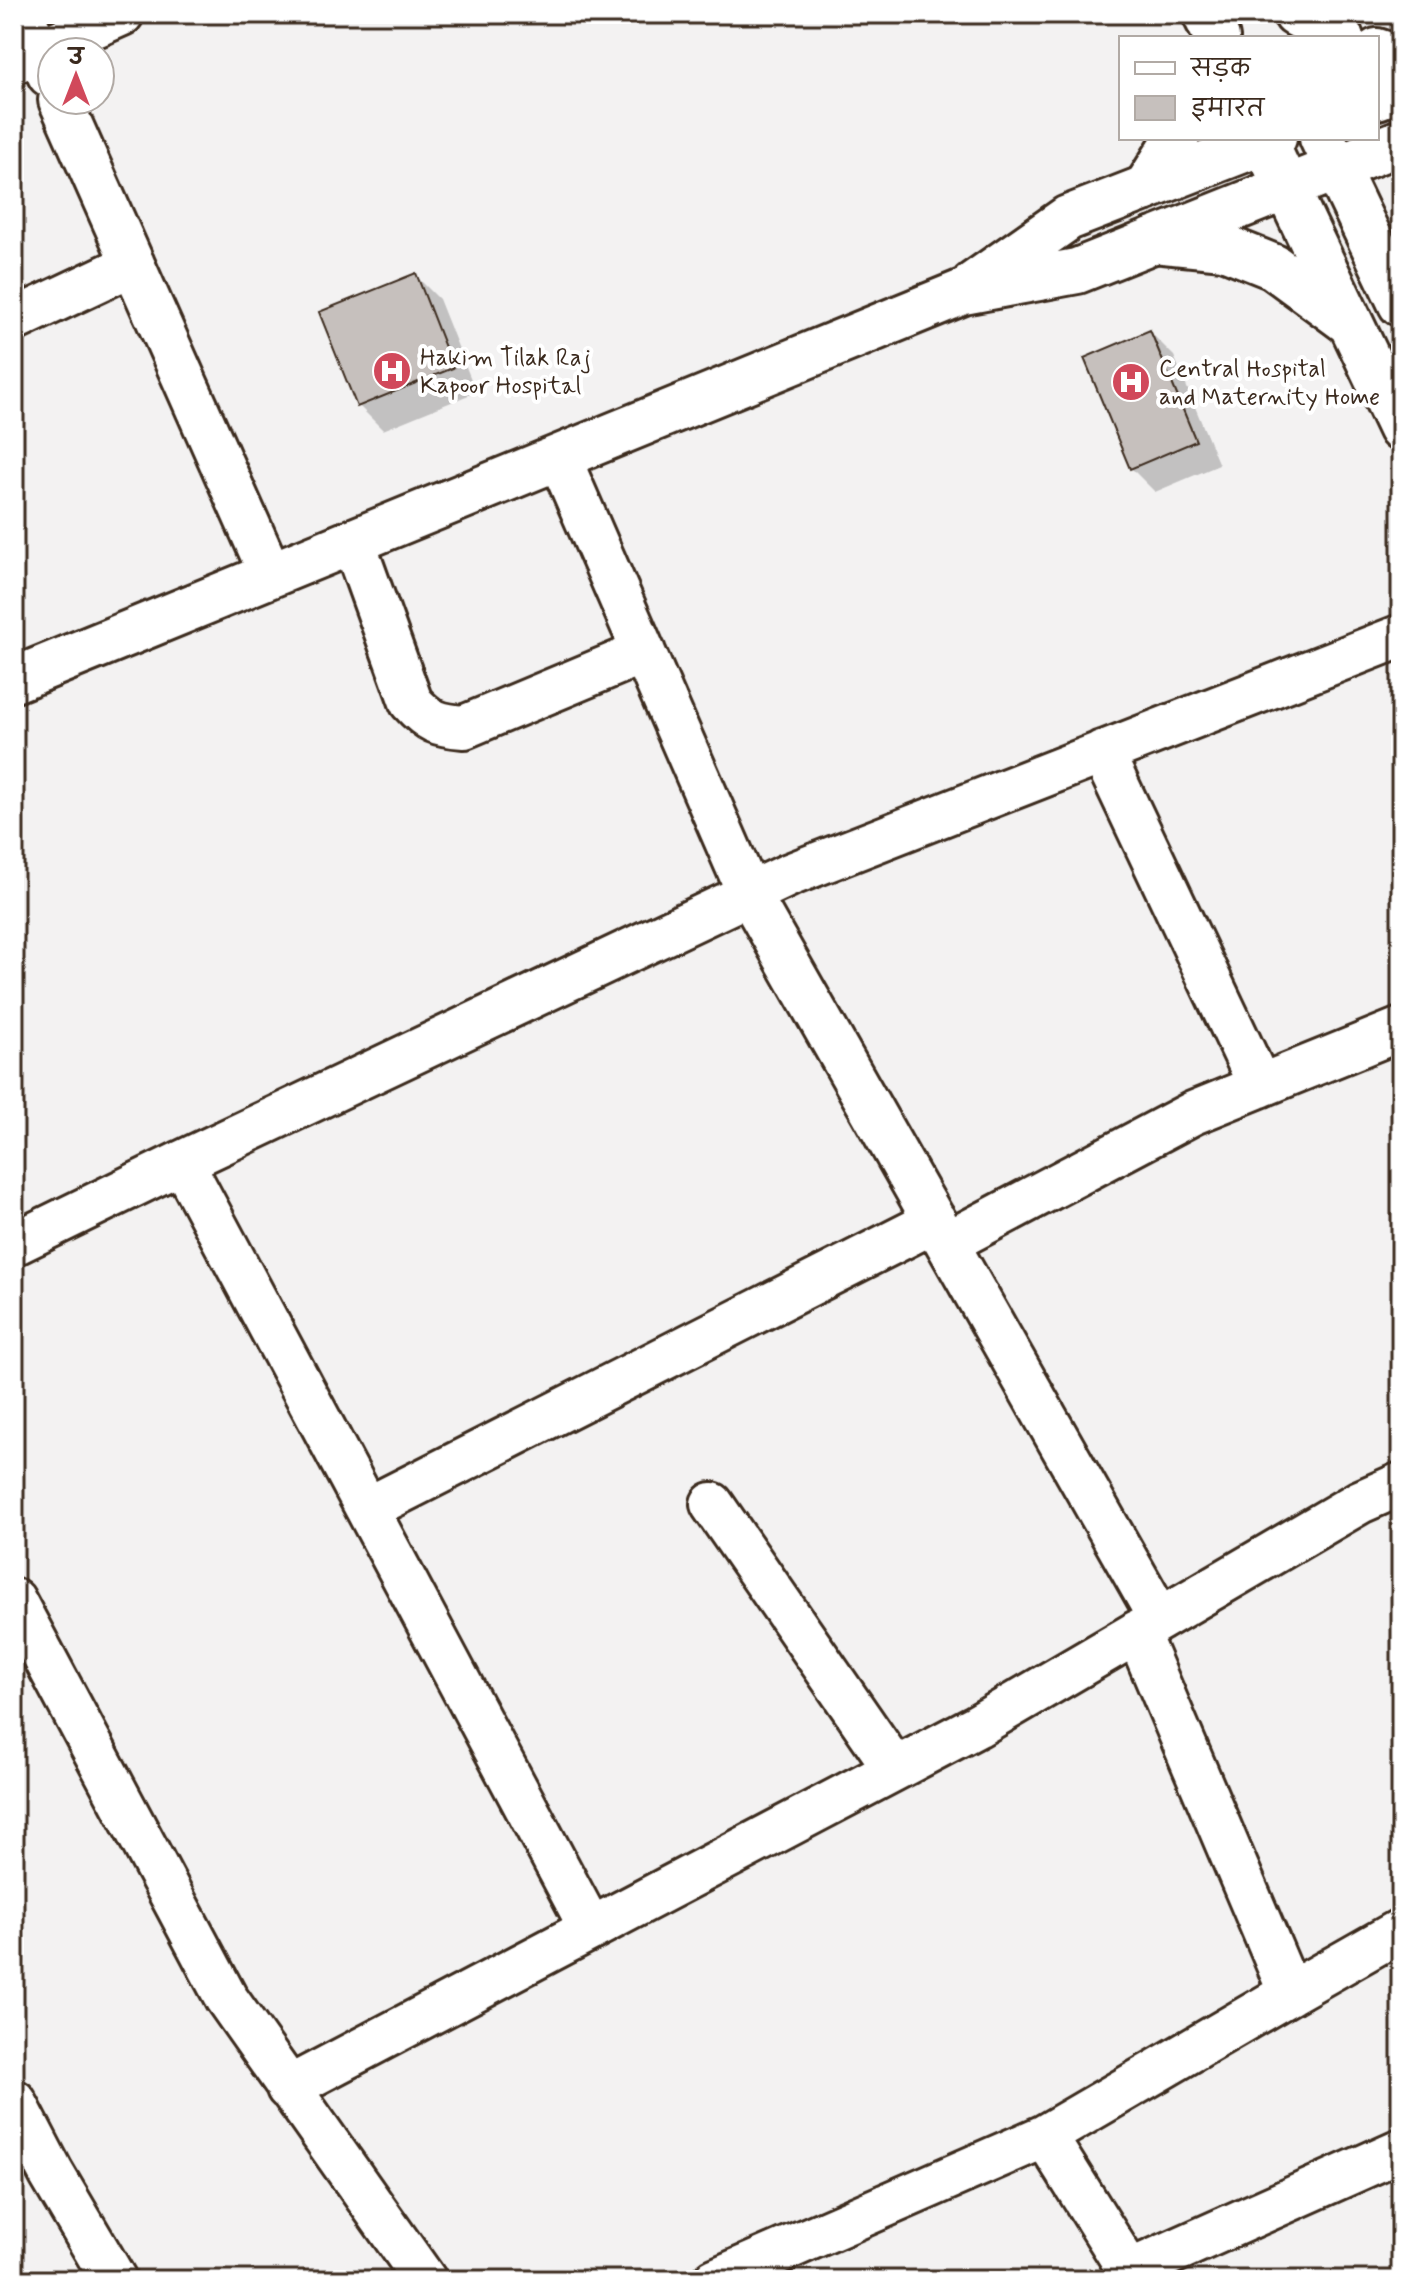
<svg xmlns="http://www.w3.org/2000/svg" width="1415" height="2294" viewBox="0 0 1415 2294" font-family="Mynerve,'Playpen Sans Deva',sans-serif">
<rect width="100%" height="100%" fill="#f3f2f2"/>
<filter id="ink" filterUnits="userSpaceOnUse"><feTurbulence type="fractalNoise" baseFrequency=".0125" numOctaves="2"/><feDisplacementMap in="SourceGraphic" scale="16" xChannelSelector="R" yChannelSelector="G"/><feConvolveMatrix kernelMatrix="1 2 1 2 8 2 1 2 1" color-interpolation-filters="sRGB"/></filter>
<g filter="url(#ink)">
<!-- shadow -->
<path fill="#0003" d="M415 275 439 299 476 392 383 430 359 406Z
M1150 332 1174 356 1219 465 1155 492 1131 468Z"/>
<!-- building -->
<path fill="#c6c0bd" stroke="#3b2a1e" stroke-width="2" d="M416 273 453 368 357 407 319 312Z
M1150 330 1196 441 1130 469 1084 358Z"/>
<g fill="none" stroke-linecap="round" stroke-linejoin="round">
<defs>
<path id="minor" d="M22 14 49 75
M14 62 122 14
M60 100 271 575
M14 320 133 264
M559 457 749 894 1160 1619
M353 541 411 702C429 722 438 725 464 727L644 652
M1102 752 1260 1086
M182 1162 591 1929
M947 1243 1193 1113 1401 1029
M14 1244 182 1162 789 875 1401 636
M712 1504 895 1769
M367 1509 935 1221
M14 1600 226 1998 425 2280
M1290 1993 1401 1930
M288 2088 977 1726 1360 1502 1401 1484
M1045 2136 1135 2280
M1130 2271 1401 2150
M715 2280 1045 2136 1290 1993 1137 1632"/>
<path id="tertiary" d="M1377 97 1401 88
M974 284 1068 218 1274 138
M14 680 963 292 1077 271 1401 142
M14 2102 51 2173 114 2280"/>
<path id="trunk" d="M1205 14 1217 38
M1296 14 1341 38
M1377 51 1401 59
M1263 138 1401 429
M1322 138 1401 304
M1146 188 1177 138
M1154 240 1224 247 1274 267 1346 320"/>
</defs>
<!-- minor casing -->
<use href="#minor" stroke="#3b2a1e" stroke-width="48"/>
<!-- tertiary casing -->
<use href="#tertiary" stroke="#3b2a1e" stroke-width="50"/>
<!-- trunk casing -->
<use href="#trunk" stroke="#3b2a1e" stroke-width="50"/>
<!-- minor -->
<use href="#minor" stroke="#fff" stroke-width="42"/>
<!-- tertiary -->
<use href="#tertiary" stroke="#fff" stroke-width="44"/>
<!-- trunk -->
<use href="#trunk" stroke="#fff" stroke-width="44"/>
</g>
</g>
<!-- icons -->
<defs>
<symbol id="hospital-disc" viewBox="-11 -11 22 22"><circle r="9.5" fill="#d1495b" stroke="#fff"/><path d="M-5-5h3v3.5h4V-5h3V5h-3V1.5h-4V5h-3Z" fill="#fff"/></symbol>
</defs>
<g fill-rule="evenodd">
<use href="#hospital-disc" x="370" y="349" width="44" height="44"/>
<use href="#hospital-disc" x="1109" y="360" width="44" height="44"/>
</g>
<g text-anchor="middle" stroke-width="8" stroke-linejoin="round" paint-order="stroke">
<!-- poi labels -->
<g font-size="24" fill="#3b2a1e" stroke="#fff" text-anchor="start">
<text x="420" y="365">Hakim Tilak Raj<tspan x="420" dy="28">Kapoor Hospital</tspan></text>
<text x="1159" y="376">Central Hospital<tspan x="1159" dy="28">and Maternity Home</tspan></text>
</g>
</g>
<!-- margin -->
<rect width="1415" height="2294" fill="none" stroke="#fff" stroke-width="48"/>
<rect x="24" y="24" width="1367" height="2246" fill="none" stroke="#3b2a1e" stroke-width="3" filter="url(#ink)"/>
<!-- legend -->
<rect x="1119" y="36" width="260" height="104" fill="#ffffff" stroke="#b1aaa5" stroke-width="2"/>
<rect x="1135" y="62" width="40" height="12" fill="#ffffff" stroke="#b1aaa5" stroke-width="2"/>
<text x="1191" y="76" font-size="24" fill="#3b2a1e">सड़क</text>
<rect x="1135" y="96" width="40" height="24" fill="#c6c0bd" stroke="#b1aaa5" stroke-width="2"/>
<text x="1191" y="116" font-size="24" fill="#3b2a1e">इमारत</text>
<!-- north arrow -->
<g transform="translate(76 76)"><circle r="38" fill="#ffffff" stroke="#b1aaa5" stroke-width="2"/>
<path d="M0-6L14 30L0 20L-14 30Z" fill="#d1495b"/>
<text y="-12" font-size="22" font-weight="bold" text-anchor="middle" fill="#3b2a1e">उ</text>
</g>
</svg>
